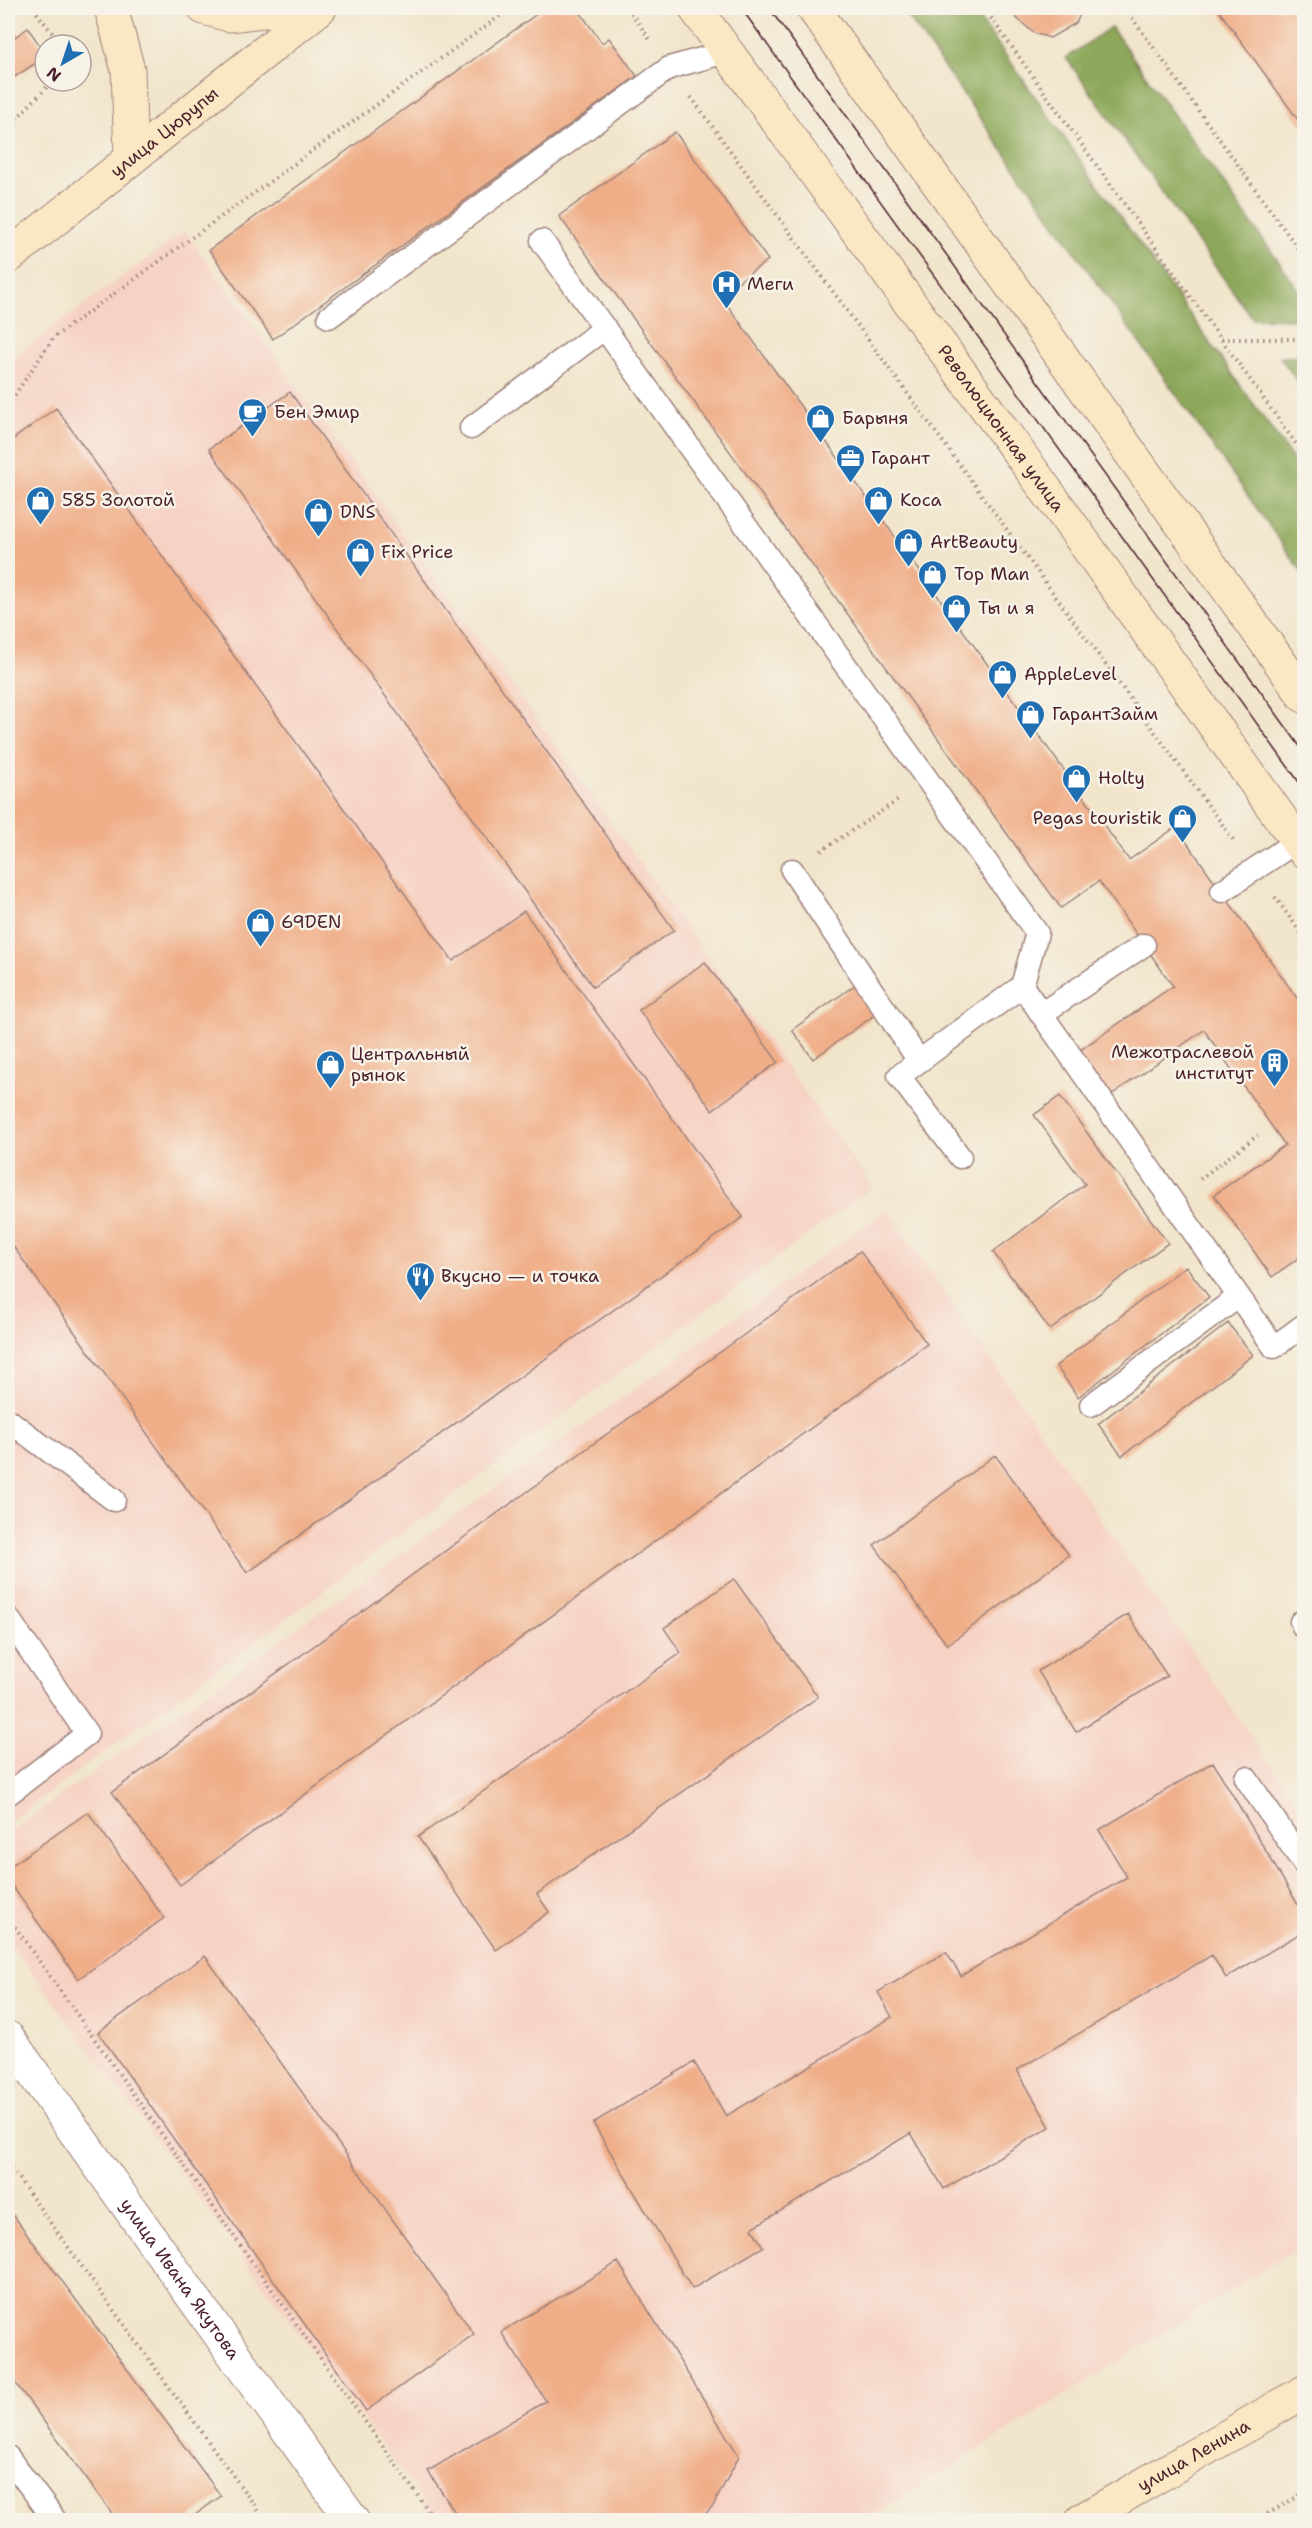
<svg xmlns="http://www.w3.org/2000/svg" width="1312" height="2528" viewBox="0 0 1312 2528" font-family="'Shantell Sans',sans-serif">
<rect width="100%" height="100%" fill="#f7f3e8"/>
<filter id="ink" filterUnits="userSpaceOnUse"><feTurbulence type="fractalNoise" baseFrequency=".0167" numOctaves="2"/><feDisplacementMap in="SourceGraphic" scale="12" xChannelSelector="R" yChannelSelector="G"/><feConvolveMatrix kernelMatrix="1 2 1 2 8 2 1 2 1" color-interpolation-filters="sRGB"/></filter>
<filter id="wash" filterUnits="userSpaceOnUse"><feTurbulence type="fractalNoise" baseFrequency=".008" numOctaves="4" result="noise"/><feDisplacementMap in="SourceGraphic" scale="24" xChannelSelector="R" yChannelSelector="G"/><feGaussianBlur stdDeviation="1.35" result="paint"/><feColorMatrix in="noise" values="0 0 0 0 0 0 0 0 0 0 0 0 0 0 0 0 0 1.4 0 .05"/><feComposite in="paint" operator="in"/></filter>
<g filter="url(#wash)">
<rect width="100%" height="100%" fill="#f1e5cb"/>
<!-- built -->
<path fill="#f6d2c4" d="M185 231 873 1187 8 1823V360Z
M887 1210 1304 1813V2244L867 2520H437L8 1940V1833Z"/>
<!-- forest -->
<path fill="#8da85a" stroke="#6c6442" stroke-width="1.5" d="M902 8H972L1304 475V575Z
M1111 27 1304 297V319L1252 318 1066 58Z
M1280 357H1304V390Z"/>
<g id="blocks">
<!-- building -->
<path fill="#f0ae88" d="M545 8H577L602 43 609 38 637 76 273 339 209 250Z
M1010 8H1083L1076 23 1050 38 1034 33 1011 13Z
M1217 8H1304V128Z
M8 25 15 37 28 28 45 53V57L10 80 8 76Z
M675 132 768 260 720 295 1129 860 1176 827 1304 1008V1254L1272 1277 1214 1195 1285 1145 1204 1030 1107 1098 1076 1053 1173 986 1099 881 1061 908 559 216Z
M290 392 674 930 593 987 209 449Z
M56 408 453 961 524 911 743 1217 247 1573 8 1239V443Z
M705 962 778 1062 712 1110 639 1010Z
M859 982 880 1011 813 1059 792 1030Z
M1060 1096 1168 1243 1050 1330 993 1252 1085 1184 1034 1115Z
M860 1251 927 1344 180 1885 112 1792Z
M1186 1266 1209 1297 1078 1397 1056 1366Z
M1228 1323 1253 1355 1122 1456 1098 1424Z
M995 1455 1069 1555 947 1645 874 1545Z
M734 1579 818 1697 537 1894 549 1912 496 1950 418 1837 681 1653 664 1628Z
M1128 1614 1167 1676 1076 1732 1038 1671Z
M1213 1762 1304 1915V1931L1226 1978 1212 1955 1017 2070 1050 2127 944 2189 911 2133 752 2228 763 2247 692 2289 593 2123 694 2062 726 2116 892 2017 878 1992 946 1952 961 1976 1127 1877 1099 1830Z
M88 1812 164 1918 78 1979 8 1880V1868Z
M205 1956 474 2334 366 2411 98 2032Z
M8 2208 221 2496 188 2520H117L8 2373Z
M618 2262 739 2456 713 2506 699 2520H460L428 2471 546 2401 501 2332Z"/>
</g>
</g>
<g filter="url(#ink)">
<use href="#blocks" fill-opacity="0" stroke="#9e827b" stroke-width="1.5"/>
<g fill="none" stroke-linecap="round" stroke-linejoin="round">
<defs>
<path id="lane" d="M542 241 1037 933 1022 986 1274 1347 1304 1325
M329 317 669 68 726 52
M471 428 605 328
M792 870 919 1061
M1222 891 1297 841
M1041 1014 1144 945
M960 1157 899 1076 1022 986
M1091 1405 1238 1297
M8 1420 114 1500
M8 1618 87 1734 8 1794
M1301 1622 1304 1628
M1246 1778 1304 1864
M8 2457 55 2520"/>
<g id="street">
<path id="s1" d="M8 2038 352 2520"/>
</g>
<g id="secondary">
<path d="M111 8 128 70 131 158"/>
<path d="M204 8 229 15 291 8"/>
<path id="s2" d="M695 8 1065 516 1304 851"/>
<path d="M813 8 1304 696"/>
<path id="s3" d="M8 257 320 8"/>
<path id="s4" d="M1082 2520 1304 2392"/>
</g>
</defs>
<!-- lane casing -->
<use href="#lane" stroke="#9e827b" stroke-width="25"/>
<!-- street casing -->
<use href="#street" stroke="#9e827b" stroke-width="35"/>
<!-- secondary casing -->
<use href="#secondary" stroke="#9e827b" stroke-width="35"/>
<!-- path -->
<path stroke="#9e827b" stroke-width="4" stroke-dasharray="1.5 4.5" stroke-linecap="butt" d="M33 8 53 34 56 45
M628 8 650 40
M984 8 1304 455
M1125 8 1304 257
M691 97 1235 842
M8 127 53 81
M1221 339H1304
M8 405 54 337 511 8
M821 851 900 799
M1275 897 1304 937
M1200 1179 1258 1135
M8 1917 435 2520
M8 2164 265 2520
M1257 2520 1304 2493"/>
<!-- lane -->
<use href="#lane" stroke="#fff" stroke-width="22"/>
<!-- street -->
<use href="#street" stroke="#fff" stroke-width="33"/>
<!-- secondary -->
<use href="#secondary" stroke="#fae7c3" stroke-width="33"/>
<!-- tram -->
<path stroke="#4a1f2b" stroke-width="1.5" d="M741 8 1304 789
M769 8 1304 752"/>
</g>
</g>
<!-- icons -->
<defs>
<symbol id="hospital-pin" viewBox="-11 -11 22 30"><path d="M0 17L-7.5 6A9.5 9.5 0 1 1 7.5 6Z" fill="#1f6fb2" stroke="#f7f3e8"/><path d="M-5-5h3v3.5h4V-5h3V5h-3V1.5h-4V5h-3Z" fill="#fff"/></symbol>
<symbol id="cafe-pin" viewBox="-11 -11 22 30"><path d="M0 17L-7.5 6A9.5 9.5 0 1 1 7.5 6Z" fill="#1f6fb2" stroke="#f7f3e8"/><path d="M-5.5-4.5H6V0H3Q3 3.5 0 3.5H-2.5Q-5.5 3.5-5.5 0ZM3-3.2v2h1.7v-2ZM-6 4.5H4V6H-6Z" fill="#fff"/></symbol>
<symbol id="shop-pin" viewBox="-11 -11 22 30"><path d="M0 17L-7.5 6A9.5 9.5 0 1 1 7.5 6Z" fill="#1f6fb2" stroke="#f7f3e8"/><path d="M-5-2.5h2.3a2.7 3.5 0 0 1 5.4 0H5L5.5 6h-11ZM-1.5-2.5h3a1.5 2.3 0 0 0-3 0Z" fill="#fff"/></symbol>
<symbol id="office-pin" viewBox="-11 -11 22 30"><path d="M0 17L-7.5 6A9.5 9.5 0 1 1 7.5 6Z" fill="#1f6fb2" stroke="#f7f3e8"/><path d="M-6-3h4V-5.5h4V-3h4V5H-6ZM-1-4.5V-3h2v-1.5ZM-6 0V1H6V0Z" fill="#fff"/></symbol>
<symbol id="building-pin" viewBox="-11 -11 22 30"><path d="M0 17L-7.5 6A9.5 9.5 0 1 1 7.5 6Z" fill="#1f6fb2" stroke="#f7f3e8"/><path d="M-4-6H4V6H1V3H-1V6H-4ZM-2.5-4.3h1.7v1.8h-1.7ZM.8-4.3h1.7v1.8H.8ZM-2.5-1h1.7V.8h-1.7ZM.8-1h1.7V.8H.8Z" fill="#fff"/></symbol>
<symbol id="restaurant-pin" viewBox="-11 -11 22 30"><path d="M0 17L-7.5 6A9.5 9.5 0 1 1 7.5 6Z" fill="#1f6fb2" stroke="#f7f3e8"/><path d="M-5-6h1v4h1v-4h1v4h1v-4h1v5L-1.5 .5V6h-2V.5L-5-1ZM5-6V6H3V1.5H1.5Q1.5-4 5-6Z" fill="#fff"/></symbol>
</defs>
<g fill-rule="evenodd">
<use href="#hospital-pin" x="710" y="268" width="33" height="45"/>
<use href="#cafe-pin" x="236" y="396" width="33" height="45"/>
<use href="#shop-pin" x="804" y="402" width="33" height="45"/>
<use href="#office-pin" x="834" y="442" width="33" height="45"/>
<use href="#shop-pin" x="24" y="484" width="33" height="45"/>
<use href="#shop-pin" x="862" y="484" width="33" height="45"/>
<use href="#shop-pin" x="302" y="496" width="33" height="45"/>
<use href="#shop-pin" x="892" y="526" width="33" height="45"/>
<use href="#shop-pin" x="344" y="536" width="33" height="45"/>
<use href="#shop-pin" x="916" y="558" width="33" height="45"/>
<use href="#shop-pin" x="940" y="592" width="33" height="45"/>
<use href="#shop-pin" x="986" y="658" width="33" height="45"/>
<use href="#shop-pin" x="1014" y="698" width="33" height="45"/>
<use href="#shop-pin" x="1060" y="762" width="33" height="45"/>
<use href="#shop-pin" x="1166" y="802" width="33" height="45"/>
<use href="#shop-pin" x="244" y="906" width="33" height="45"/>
<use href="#building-pin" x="1258" y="1046" width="33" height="45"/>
<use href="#shop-pin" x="314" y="1048" width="33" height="45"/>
<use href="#restaurant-pin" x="404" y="1260" width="33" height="45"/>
</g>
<g text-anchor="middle" stroke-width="5" stroke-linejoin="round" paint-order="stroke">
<!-- street labels -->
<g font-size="18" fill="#4a1f2b" stroke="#f7f3e8">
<text dy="6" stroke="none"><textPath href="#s3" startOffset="200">улица Цюрупы</textPath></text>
<text dy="6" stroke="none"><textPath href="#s2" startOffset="520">Революционная улица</textPath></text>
<text dy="6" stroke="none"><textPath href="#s1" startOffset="296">улица Ивана Якутова</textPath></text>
<text dy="6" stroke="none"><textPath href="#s4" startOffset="129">улица Ленина</textPath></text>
</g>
<!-- poi labels -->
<g font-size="18" fill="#4a1f2b" stroke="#f7f3e8" text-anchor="start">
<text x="747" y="290">Меги</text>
<text x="274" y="418">Бен Эмир</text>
<text x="842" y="424">Барыня</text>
<text x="871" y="464">Гарант</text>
<text x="62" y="506">585 Золотой</text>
<text x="900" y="506">Коса</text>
<text x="340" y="518">DNS</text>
<text x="930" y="548">ArtBeauty</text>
<text x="381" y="558">Fix Price</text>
<text x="954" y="580">Top Man</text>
<text x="978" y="614">Ты и я</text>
<text x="1024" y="680">AppleLevel</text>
<text x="1052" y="720">ГарантЗайм</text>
<text x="1098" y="784">Holty</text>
<text x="1162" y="824" text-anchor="end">Pegas touristik</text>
<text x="281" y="928">69DEN</text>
<text x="1254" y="1058" text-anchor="end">Межотраслевой<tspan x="1254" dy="21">институт</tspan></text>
<text x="351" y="1060">Центральный<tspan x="351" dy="21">рынок</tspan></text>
<text x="441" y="1282">Вкусно — и точка</text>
</g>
</g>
<!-- margin -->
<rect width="1312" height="2528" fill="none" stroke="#f7f3e8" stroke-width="30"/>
<!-- north arrow -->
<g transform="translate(63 63) rotate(219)"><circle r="28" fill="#f7f3e8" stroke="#b29e9c" stroke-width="1.5"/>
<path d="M0-4.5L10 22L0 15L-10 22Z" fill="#1f6fb2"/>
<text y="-9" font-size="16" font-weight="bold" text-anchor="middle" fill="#4a1f2b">N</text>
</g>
</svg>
